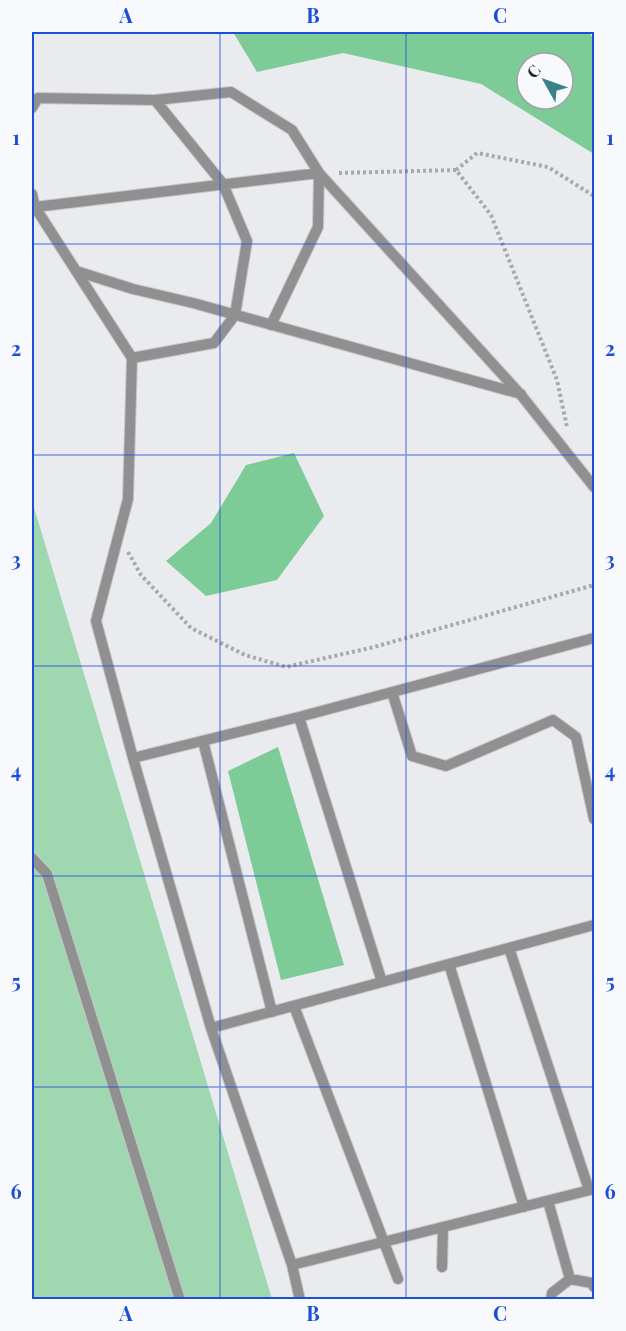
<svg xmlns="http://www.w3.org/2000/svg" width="626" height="1331" viewBox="0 0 626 1331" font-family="'Playfair Display',serif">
<rect width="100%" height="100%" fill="#e9ebef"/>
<!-- green -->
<path fill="#9fd7b1" d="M32 501 272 1299H32Z"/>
<!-- forest -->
<path fill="#7dcc98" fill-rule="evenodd" d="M233 32H589L594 40V154L481 84 343 53 257 72ZM527 63H563V99H527Z
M294 453 324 516 277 580 206 596 166 561 211 523 246 465Z
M278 747 344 965 281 980 228 771Z"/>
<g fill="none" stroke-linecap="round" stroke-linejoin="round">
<defs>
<path id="service" d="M155 100 231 92 292 130 319 173 318 227 271 325
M32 108 38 98 155 100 223 184 247 241 235 315 214 343 132 358
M32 194 35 207 319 173 521 395 594 487
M35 207 132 358 128 499 96 621 133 758 211 1028 292 1265 300 1300
M76 271 133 289 193 303 521 394
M392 692 412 756 446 766 553 720 576 737 594 819
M299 717 382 982
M203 741 272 1012
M133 758 299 717 594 638
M32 858 47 874 180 1300
M509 948 589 1190
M449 964 524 1207
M294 1006 398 1279
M211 1028 594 925
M548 1201 570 1279
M292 1265 594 1189
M442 1267 443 1228
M551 1300 552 1293 570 1279 592 1283 594 1287"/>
</defs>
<!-- service casing -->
<use href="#service" stroke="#c5c6ca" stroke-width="12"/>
<!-- path -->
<path stroke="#a7a9ac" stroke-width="4" stroke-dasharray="3 3" stroke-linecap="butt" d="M456 170 477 153 548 167 594 196
M339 173 456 170 491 215 557 380 567 427
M128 552 141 575 191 628 245 655 286 667 374 647 594 585"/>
<!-- service -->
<use href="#service" stroke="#909091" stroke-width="10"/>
</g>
<!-- grid -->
<path fill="none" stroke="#1d4ed8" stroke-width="1.5" stroke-opacity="0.55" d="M220 32V1300M406 32V1300M32 244H594M32 455H594M32 666H594M32 876H594M32 1087H594"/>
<!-- border -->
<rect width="626" height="1331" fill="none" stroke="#f7f9fc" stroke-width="66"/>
<!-- north arrow -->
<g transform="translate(545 81) rotate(310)"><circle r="28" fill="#f7f9fc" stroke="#a1a2a4" stroke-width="1.5"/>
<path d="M0-4.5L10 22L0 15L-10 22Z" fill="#3a8286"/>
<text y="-9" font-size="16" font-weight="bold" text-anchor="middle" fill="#1f2021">С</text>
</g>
<rect x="33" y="33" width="560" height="1265" fill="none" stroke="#1d4ed8" stroke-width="2"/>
<g font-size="20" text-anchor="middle" font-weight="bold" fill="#1d4ed8">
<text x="126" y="23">A</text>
<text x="313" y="23">B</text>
<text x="500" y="23">C</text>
<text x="16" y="145">1</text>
<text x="610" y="145">1</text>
<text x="16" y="356">2</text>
<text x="610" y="356">2</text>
<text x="16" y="567">3</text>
<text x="610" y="567">3</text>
<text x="16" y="778">4</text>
<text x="610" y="778">4</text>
<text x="16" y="989">5</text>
<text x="610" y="989">5</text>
<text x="16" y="1199">6</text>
<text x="610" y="1199">6</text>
<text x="126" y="1321">A</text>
<text x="313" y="1321">B</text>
<text x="500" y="1321">C</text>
</g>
</svg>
